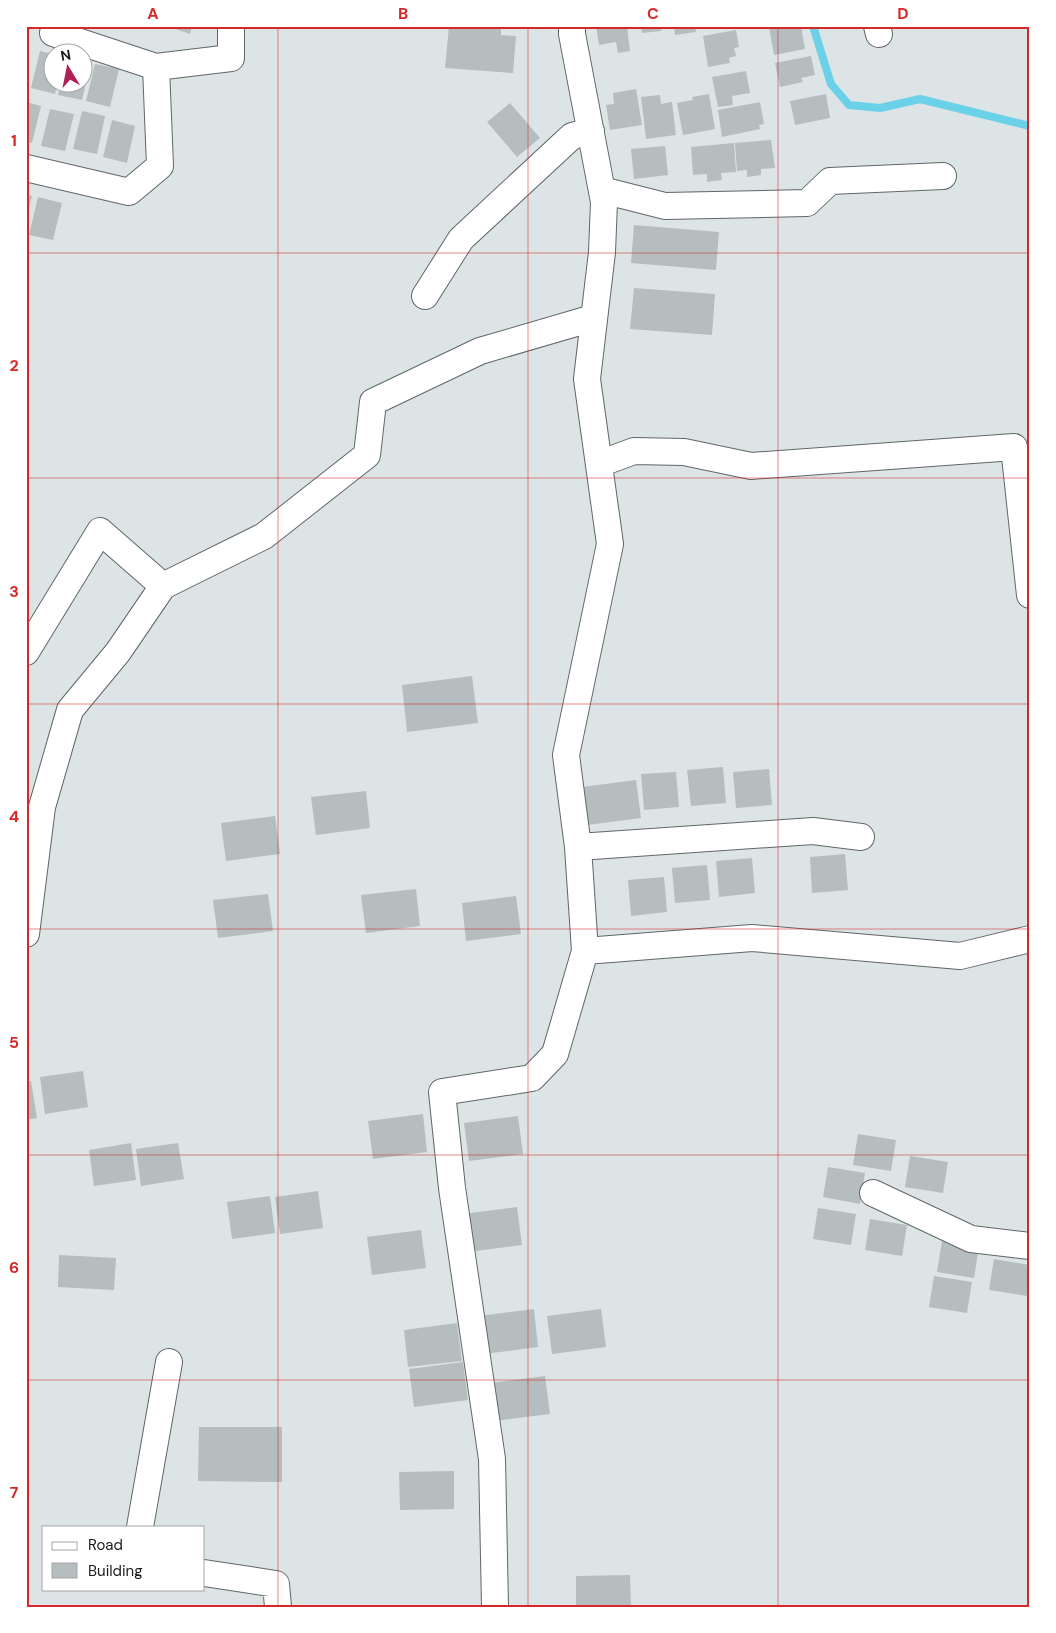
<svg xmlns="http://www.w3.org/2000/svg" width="1056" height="1633" viewBox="0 0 1056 1633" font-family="'DM Sans',sans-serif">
<rect width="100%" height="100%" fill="#dde4e6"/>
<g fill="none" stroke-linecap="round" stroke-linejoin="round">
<!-- stream -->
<path stroke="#6bd1e8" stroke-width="8" d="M813 26 831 84 849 105 880 108 920 99 1030 126
M26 27 28 26"/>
</g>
<!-- building -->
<path fill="#b5bdbe" d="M167 26H192L190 34Z
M449 26H501V35L516 36 513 73 445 68Z
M596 26H627L630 51 618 53 616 42 599 45Z
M641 26H660L661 31 642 33Z
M663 26H695L696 32 675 35 674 27 664 29Z
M801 26 805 49 774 55 769 27Z
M736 30 739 47 734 48 736 56 729 58 730 63 708 67 703 36Z
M40 51 52 54V82H58L55 94 31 88Z
M811 56 815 75 801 78 803 82 780 87 775 63Z
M82 61 91 63 82 100 58 95 61 82H82Z
M95 64 119 69 110 107 86 101Z
M746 71 750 93 732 96 733 105 718 107 712 77Z
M636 89 642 125 610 130 606 105 614 104 613 93Z
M709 94 715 129 683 135 677 103 693 100 692 97Z
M826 94 830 118 795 125 790 101Z
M660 95 661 104 672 102 676 135 646 139 641 97Z
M26 102 41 106 32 143 26 142Z
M760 102 764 124 759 125 760 129 722 137 718 110Z
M510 103 540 138 517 157 487 122Z
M50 109 74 114 65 151 41 146Z
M82 111 105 116 97 154 73 149Z
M112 120 135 126 127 163 103 157Z
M771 140 775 168 761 169V175L747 177V170L737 171 735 143Z
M734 143 736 172 721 173 722 180 707 182V174L693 175 691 147Z
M665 146 668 175 634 179 631 149Z
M26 195 32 196 27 216H26Z
M38 197 62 203 53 240 29 235Z
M634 225 719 232 716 270 631 263Z
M634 288 715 294 712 335 630 329Z
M472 676 478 723 407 732 402 685Z
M723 767 726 803 691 806 687 770Z
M769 769 772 805 736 808 733 772Z
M676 772 679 807 644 810 641 774Z
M636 780 641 818 587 825 582 787Z
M366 791 370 828 316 835 311 797Z
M275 816 280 854 226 861 221 823Z
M845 854 848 890 812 893 810 857Z
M752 858 755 893 719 897 716 861Z
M707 865 710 900 675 903 672 868Z
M664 877 667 912 631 916 628 880Z
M416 889 420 926 366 933 361 895Z
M268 894 273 931 218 938 213 900Z
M516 896 521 934 466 941 462 903Z
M83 1071 88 1107 45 1114 40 1077Z
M31 1081 37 1118 26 1120V1082Z
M423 1114 427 1152 373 1159 368 1121Z
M518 1116 523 1154 469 1161 464 1123Z
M858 1134 896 1140 891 1171 853 1165Z
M131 1143 136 1180 94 1186 89 1150Z
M178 1143 184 1179 141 1186 136 1149Z
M910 1156 948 1162 943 1193 905 1187Z
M828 1167 865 1173 860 1204 823 1197Z
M318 1191 323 1228 280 1234 275 1197Z
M270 1196 275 1233 232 1239 227 1202Z
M517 1207 522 1245 468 1252 463 1214Z
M818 1208 856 1214 851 1245 813 1239Z
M870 1219 907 1225 902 1256 865 1250Z
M421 1230 426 1268 372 1275 367 1237Z
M942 1241 979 1247 974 1278 937 1272Z
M59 1255 116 1258 114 1290 58 1287Z
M994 1259 1030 1265 1027 1296 989 1290Z
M934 1276 972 1282 967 1313 929 1307Z
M534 1309 538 1347 484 1354 479 1316Z
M601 1309 606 1347 552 1354 547 1316Z
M457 1323 462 1361 408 1367 404 1330Z
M463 1362 468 1400 414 1407 409 1369Z
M545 1376 550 1414 495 1421 490 1383Z
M199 1427H282V1482L198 1481Z
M454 1471V1509L400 1510 399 1472Z
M630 1575 631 1607H576V1576Z"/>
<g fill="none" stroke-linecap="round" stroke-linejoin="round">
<defs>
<path id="street" d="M877 26 879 34
M53 33 156 67 231 58V26
M26 168 129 192 160 166 156 67
M602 190 665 206 807 203 830 181 943 176
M425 296 461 239 572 136 591 131
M599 464 634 451 684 452 751 466 1014 447 1030 595
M26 652 100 531 163 586
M578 847 813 831 861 837
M26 934 42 807 70 710 118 652 163 586 264 536 367 455 373 402 480 351 593 318
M585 951 752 938 960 956 1030 939
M873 1193 971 1239 1030 1246
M140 1527 169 1362
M204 1573 276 1584 278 1607
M495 1607 492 1459 452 1188 442 1092 532 1078 555 1054 585 951 578 847 566 755 610 544 587 379 602 252 604 202 572 34V26"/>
</defs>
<!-- street casing -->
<use href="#street" stroke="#606668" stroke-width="28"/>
<!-- street -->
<use href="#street" stroke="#fff" stroke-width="26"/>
</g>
<!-- grid -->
<path fill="none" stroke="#d62828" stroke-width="1" stroke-opacity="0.55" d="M278 26V1607M528 26V1607M778 26V1607M26 253H1030M26 478H1030M26 704H1030M26 929H1030M26 1155H1030M26 1380H1030"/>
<!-- border -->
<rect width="1056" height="1633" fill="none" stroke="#ffffff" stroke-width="55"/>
<!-- legend -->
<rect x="42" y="1526" width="162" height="65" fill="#ffffff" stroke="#a3a4a4"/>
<rect x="52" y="1542" width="25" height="8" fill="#ffffff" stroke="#a3a4a4"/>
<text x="88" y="1550" font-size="15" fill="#181b1b">Road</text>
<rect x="52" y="1563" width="25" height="15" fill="#b5bdbe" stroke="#a3a4a4"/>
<text x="88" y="1576" font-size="15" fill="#181b1b">Building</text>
<!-- north arrow -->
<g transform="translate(68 68) rotate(350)"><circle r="24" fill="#ffffff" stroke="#a3a4a4"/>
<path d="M0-4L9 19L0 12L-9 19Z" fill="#af2056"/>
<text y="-8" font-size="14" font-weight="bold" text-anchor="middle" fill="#181b1b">N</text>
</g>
<rect x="28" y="28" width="1000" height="1578" fill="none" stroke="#d62828" stroke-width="2"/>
<g font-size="16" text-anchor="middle" font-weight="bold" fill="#d62828">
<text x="153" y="19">A</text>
<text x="403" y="19">B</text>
<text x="653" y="19">C</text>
<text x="903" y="19">D</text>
<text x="14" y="146">1</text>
<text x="14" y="371">2</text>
<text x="14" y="597">3</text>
<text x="14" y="822">4</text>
<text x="14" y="1048">5</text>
<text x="14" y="1273">6</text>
<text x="14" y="1498">7</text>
</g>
</svg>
